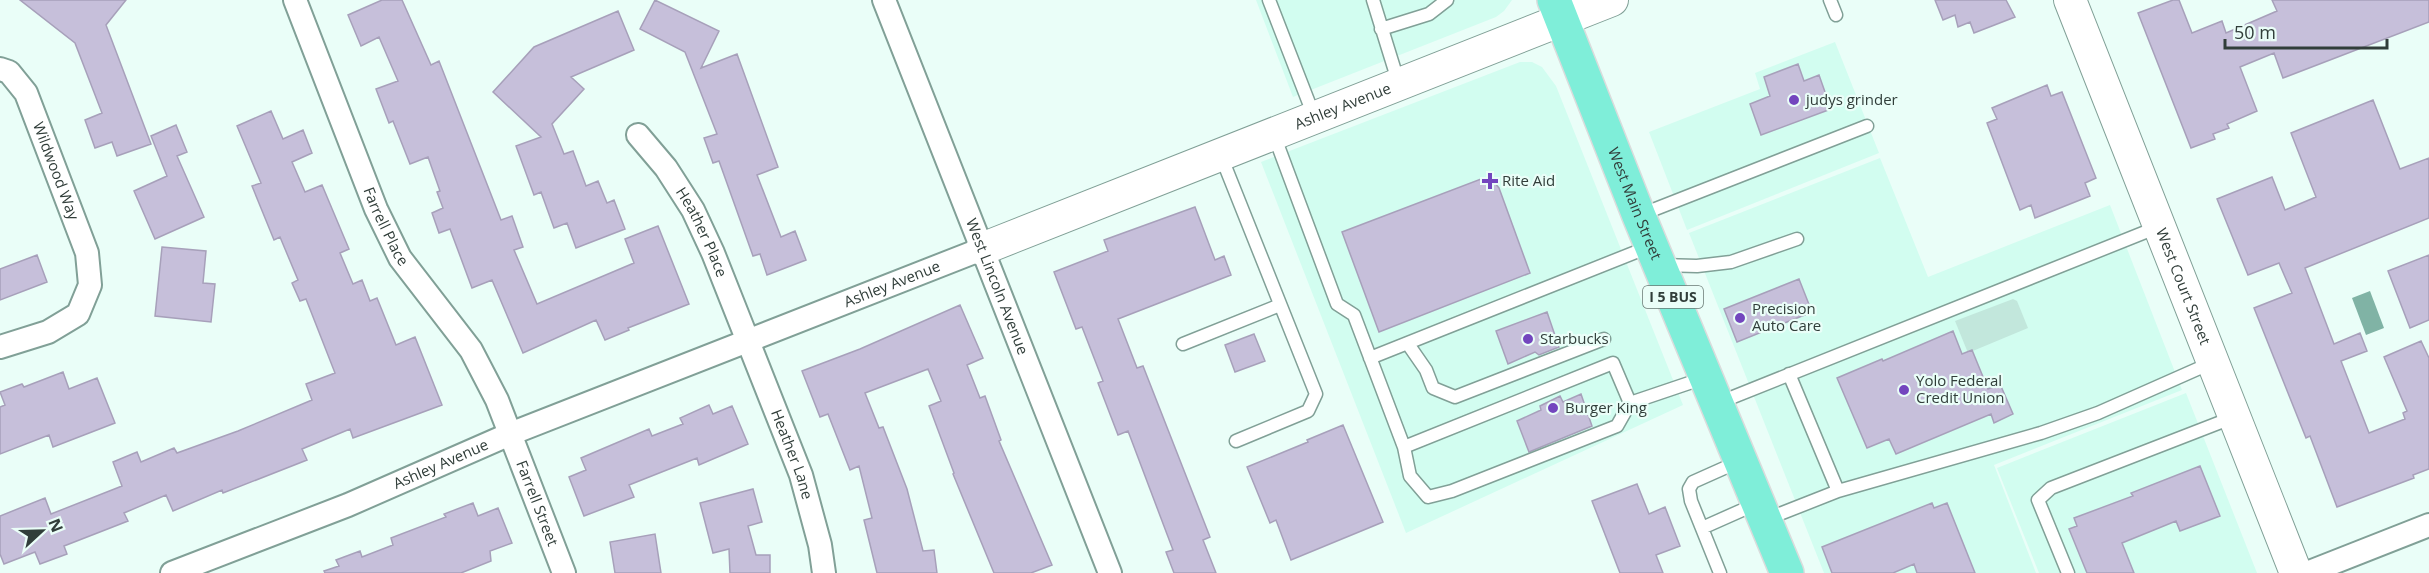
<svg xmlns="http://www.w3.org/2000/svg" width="2429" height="573" viewBox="0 0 2429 573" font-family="'Open Sans',sans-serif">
<rect width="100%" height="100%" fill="#eafef8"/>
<!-- built -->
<path fill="#d2fdf0" d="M1256 0H1512L1504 11 1496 17 1293 97Z
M1835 42 1879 153 1687 230 1649 132 1760 89 1755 73Z
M1520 62H1532L1542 67 1556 86 1683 405 1406 533 1261 162Z
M1880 158 1928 277 2110 205 2182 390 1994 465 2036 573H1824L1689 233Z
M2186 393 2257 573H2039L1997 468Z"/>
<!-- green -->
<path fill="#c2e7dc" d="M2013 299 2017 301 2028 328 1968 353 1955 321Z"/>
<!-- water -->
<path fill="#80b3a5" d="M2370 291 2384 328 2366 335 2352 298Z"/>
<!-- building -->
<path fill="#c6bfda" stroke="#a7a0ba" stroke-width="1.5" d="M20 0H126L106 25 151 144 117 156 112 142 95 148 85 120 102 113 75 43Z
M382 0H402L431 65 439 61 501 220 512 216 523 247 514 250 537 304 634 263 625 239 658 226 689 304 628 328 629 330 605 340 596 320 523 353 492 280 472 288 450 229 439 233 432 213 443 208 437 192 440 191 428 157 410 164 393 121 389 123 376 89 398 81 379 37 361 46 348 15Z
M655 0 719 31 701 68 737 54 778 167 757 175 781 237 795 231 806 260 767 275 760 254 753 256 719 161 713 163 704 138 717 134 685 52 640 29Z
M1935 0H2006L2015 17 1974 33 1970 22 1958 27 1955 15 1943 20Z
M2173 0H2179L2192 33 2222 21 2226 33 2277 11 2272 0H2429V22L2283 78 2274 53 2240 67 2257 111 2227 124 2229 128 2213 134 2215 139 2191 148 2138 13Z
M618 11 634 50 571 77 584 89 552 124 564 154 573 151 586 186 598 181 607 203 614 200 625 229 576 248 567 223 554 228 541 192 534 195 516 146 541 137 493 92 534 47Z
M1798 64 1804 81 1819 75 1831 109 1761 135 1750 104 1770 96 1764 77Z
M2047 85 2051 96 2062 92 2096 178 2085 183 2090 196 2035 218 2031 205 2020 210 1987 123 1997 119 1992 108Z
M2373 100 2400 169 2429 158V218L2305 268 2334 344 2360 333 2367 351 2341 361 2369 433 2405 419 2403 413 2407 411 2384 357 2421 341 2429 358V469L2413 475 2414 478 2337 507 2310 436 2306 438 2254 308 2292 293 2279 263 2248 275 2217 199 2272 177 2285 210 2316 197 2291 133Z
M271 111 283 139 303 130 312 153 292 162 305 192 322 185 349 249 340 253 353 284 362 280 370 301 377 298 396 345 415 337 442 405 353 438 350 429 302 449 307 460 223 493 222 490 173 511 166 495 124 513 128 521 64 546 67 554 40 564 35 552 4 564 0 554V516L45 498 51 514 122 486 113 462 137 452 141 462 174 448 177 453 238 431 312 400 306 384 335 373 306 299 300 301 292 283 298 280 280 237 274 240 252 186 261 183 237 126Z
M176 125 187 152 177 156 204 217 155 239 134 191 167 176 151 136Z
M1481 179 1494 182 1499 188 1530 273 1379 332 1342 232Z
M1195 207 1215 260 1224 256 1231 275 1118 319 1137 368 1143 366 1210 537 1203 540 1216 573H1174L1166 552 1173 550 1128 431 1118 435 1098 383 1103 381 1082 327 1076 329 1054 272 1108 251 1104 240Z
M162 247 206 251 203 283 215 284 211 322 155 316Z
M37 255 47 282 0 300V269Z
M2429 255V320L2410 328 2388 271Z
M1799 279 1812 312 1737 342 1724 309Z
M960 305 983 358 967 365 980 398 985 396 1001 440 999 441 1052 565 1031 573H994L953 474 954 473 929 406 941 401 928 369 865 393 879 428 883 427 907 489 923 551 934 550 937 573H877L864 520 872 518 859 466 850 470 828 414 820 417 802 371 860 349Z
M1547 312 1559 347 1539 355 1535 352 1508 364 1496 331Z
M1953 331 1962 354 1972 350 1988 389 2000 384 2013 414 1994 423 1991 414 1896 454 1889 439 1867 448 1837 378 1882 359 1883 361Z
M1254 334 1265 361 1235 372 1225 345Z
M63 372 69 389 97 378 115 423 53 447 49 435 0 454V407L5 405 0 392 22 384 24 387Z
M1581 394 1592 426 1529 452 1517 421 1541 410 1540 406 1560 396 1563 402Z
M709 405 713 414 732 406 748 444 699 465 697 458 629 485 634 497 584 516 569 477 586 470 581 458 649 429 652 436 683 424 680 418Z
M1343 425 1383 522 1291 560 1276 520 1270 523 1247 467 1308 442 1307 440Z
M2200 466 2220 516 2180 531 2176 521 2122 543 2134 573H2087L2069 529 2077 526 2074 518 2133 496 2131 493Z
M1637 484 1649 514 1665 507 1680 546 1656 555 1663 573H1620L1592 501Z
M753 489 762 522 748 526 756 555H770V573H730L729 549 713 553 700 503Z
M473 503 478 516 498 508 512 543 490 551 491 561 461 573H325L324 571 339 566 336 560 360 551 362 557 393 545 391 538 446 517 444 514Z
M1932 503 1934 508 1947 503 1975 573H1917L1914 564 1893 573H1832L1822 547Z
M655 534 661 573H615L610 542Z"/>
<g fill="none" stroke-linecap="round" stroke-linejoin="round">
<defs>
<path id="lane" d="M1269 0 1314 116
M1373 0 1399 84
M1830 0 1836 15
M1381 29 1429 14 1447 0
M1274 135 1337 304 1354 315 1404 447 1613 363 1630 403 1704 378
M1221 156 1316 394 1308 411 1236 441
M1640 215 1867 126
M1661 265 1697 266 1731 262 1797 239
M1183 344 1280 305
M1408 344 1426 370 1433 388 1455 397 1604 339
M1370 358 1651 246
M1789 374 1838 491
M1718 403 2158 227
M1404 447 1410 476 1428 497 1452 491 1617 426 1630 403
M1767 519 1838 491 2041 433 2098 413 2211 363
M1702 528 1756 504
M1720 573 1691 501 1689 489 1693 482 1740 461
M2068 573 2038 500 2051 488 2234 417"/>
<g id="street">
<path id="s1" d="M295 0 376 209 400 258 471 350 497 400 564 573"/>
<path id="s2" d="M884 0 1110 573"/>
<path id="s3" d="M0 69 9 72 26 93 87 253 90 285 78 314 48 332 0 347"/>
<path id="s4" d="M638 135 666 168 693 210 713 253 801 475 820 545 824 573"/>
<path id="s5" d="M172 573 348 505 510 434 982 249"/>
<path d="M2307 573 2429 525"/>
</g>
<g id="secondary">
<path id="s6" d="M2070 0 2296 573"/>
<path id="s7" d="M982 249 1612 0"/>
</g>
<g id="primary">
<path id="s8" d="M1554 0 1639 216 1787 573"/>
</g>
</defs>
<!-- lane casing -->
<use href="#lane" stroke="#81a097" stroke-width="15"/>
<!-- street casing -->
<use href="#street" stroke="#81a097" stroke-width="26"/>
<!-- secondary casing -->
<use href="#secondary" stroke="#81a097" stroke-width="34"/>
<!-- primary casing -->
<use href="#primary" stroke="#dadcdc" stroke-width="36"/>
<!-- lane -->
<use href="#lane" stroke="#fff" stroke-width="12"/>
<!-- street -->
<use href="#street" stroke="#fff" stroke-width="22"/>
<!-- secondary -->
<use href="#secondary" stroke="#fff" stroke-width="32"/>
<!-- primary -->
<use href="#primary" stroke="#7feed9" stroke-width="33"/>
</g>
<!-- markers -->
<g fill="#7346be" stroke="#eafef8" stroke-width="2">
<circle cx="1794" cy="100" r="6"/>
<path d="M1487 172h6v6h6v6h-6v6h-6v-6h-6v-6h6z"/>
<circle cx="1740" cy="318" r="6"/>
<circle cx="1528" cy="339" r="6"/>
<circle cx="1904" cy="390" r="6"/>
<circle cx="1553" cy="408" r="6"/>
</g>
<g text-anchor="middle" stroke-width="4.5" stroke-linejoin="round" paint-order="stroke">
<!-- shield labels -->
<rect fill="#eafef8" stroke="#687873" stroke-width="1.5" x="1643" y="286" width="60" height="22" rx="4.5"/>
<g font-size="14" font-weight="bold" fill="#313e3a">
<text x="1673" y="302">I 5 BUS</text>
</g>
<!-- poi labels -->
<g font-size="15" fill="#313e3a" stroke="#eafef8" text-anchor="start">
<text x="1806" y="105">judys grinder</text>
<text x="1502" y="186">Rite Aid</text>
<text x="1752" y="314">Precision<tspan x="1752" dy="17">Auto Care</tspan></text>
<text x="1540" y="344">Starbucks</text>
<text x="1916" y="386">Yolo Federal<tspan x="1916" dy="17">Credit Union</tspan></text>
<text x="1565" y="413">Burger King</text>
</g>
<!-- street labels -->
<g font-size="15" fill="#313e3a" stroke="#eafef8">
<text dy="5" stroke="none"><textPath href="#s7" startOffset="388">Ashley Avenue</textPath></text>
<text dy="5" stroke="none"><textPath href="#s3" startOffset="120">Wildwood Way</textPath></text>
<text dy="5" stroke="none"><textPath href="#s8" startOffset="219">West Main Street</textPath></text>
<text dy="5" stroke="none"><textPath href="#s1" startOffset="244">Farrell Place</textPath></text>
<text dy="5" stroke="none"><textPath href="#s4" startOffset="117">Heather Place</textPath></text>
<text dy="5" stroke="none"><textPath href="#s5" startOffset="776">Ashley Avenue</textPath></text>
<text dy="5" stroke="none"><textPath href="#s6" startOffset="308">West Court Street</textPath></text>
<text dy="5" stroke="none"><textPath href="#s2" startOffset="308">West Lincoln Avenue</textPath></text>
<text dy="5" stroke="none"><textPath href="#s4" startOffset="357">Heather Lane</textPath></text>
<text dy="5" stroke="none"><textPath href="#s5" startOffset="290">Ashley Avenue</textPath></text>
<text dy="5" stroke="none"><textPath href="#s1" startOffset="562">Farrell Street</textPath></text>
</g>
</g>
<!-- north arrow -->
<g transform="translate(42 531) rotate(68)" stroke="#eafef8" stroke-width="4.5" paint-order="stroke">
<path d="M0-4.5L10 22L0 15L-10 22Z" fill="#313e3a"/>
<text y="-9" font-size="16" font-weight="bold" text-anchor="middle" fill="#313e3a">N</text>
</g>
<!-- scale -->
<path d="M2225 39v9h162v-9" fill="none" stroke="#313e3a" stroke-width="3"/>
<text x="2234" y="39" font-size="18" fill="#313e3a" stroke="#eafef8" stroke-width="4.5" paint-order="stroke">50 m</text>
</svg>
